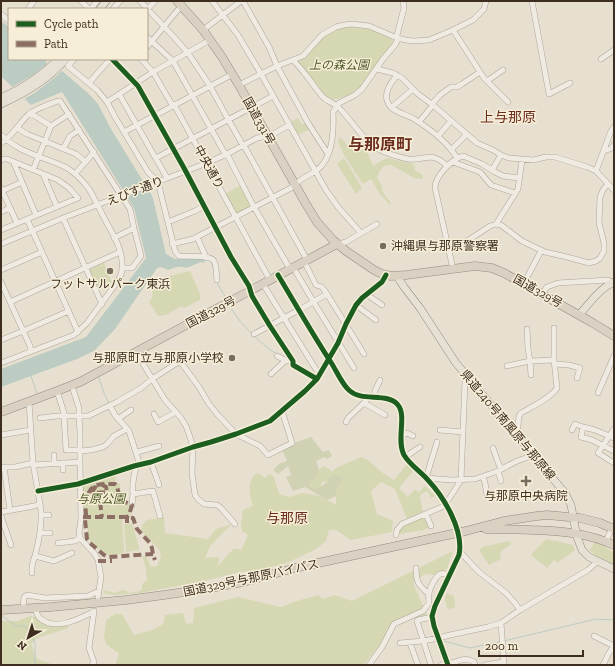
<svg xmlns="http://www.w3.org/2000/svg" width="615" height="666" viewBox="0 0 615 666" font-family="'Zilla Slab','Noto Sans JP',serif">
<rect width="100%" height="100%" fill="#e7e0d1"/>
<!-- green -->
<path fill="#d6d7b3" d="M347 27C362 27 382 31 394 41L360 88C352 94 341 99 330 100L323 95 298 62V61L308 56 315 44 328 33 337 28Z
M298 118 302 125 306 122 310 129 298 135 291 122Z
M340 137 348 146 354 141 362 150 365 147 373 166 387 158 400 161 411 163 414 165 415 171 422 174 423 177 422 179 414 178 391 165 384 166 379 172 377 178 382 186V191L391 203 389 204 379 193 371 179 363 184 344 155 338 142Z
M344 158 362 188 356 194 337 164Z
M241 185 251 207 237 214 225 194Z
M104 263 112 283 97 289 89 270Z
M190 271 200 294V300L184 308 182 306 166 315 158 316 149 302 153 296 152 290 170 276Z
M361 457 368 460 384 474 394 480 407 464 413 471 399 488 408 497 415 489 419 492 425 486 436 496 431 498 427 491 421 494 420 498 423 512 407 519 395 489 381 482 371 491 377 514 393 521 392 532 351 540 336 530H329L326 541 316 549 287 563 255 571 240 572 200 582 140 593 113 595 104 593 103 590 115 593C120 591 124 588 129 593L141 591 143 583 147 580 146 568 142 556H146L151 567 157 566 161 557 160 551 141 530 143 524 147 520 164 517 165 533 208 539 216 529 232 524 210 546 205 558 219 557 218 566 234 548 241 550 248 535 242 531 241 525 243 510 253 506C249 494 247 486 254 475L258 473 265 478 269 474 274 477 279 494 289 497 302 493 320 496 336 505V496L337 486 331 481 322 482 321 487 314 489 309 485V482L319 475V470L323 466 328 468 332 472 336 468Z
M116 475 115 483 120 484 121 499 133 505 130 516 122 518 124 553 112 556 107 555 91 543 88 538 87 519 82 520 81 485Z
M425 517 429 527 424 530 399 534C400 524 417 520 425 517Z
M132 523 139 547V550L127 552 126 551 124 524Z
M547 539 573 545 575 550 557 563 554 560 547 568 531 555 543 542Z
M508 541 511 543 510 545 500 552 501 559 489 565 479 550 483 547Z
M595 542 604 546 614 553V566L596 556 590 550Z
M453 551 447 569 435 575 425 574 413 583 427 615 409 620 393 622 381 644 363 665H115L119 654 106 644 104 636 106 620 115 614H122L134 635 152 630 163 624 165 615 183 613 186 624 193 623 194 608 238 597 281 607 300 600 318 595 323 599 335 595 352 601Z
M446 593 454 596 455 608 447 609 445 599Z
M30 616 66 623 69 628 37 638 31 644 37 659 54 665H1V621H18Z"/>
<!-- cemetery -->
<path fill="#d1d1b3" d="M311 437 323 452 329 450 332 456 327 459 324 457 316 461 319 470V475L310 482 309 485 314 489C325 486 328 481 334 474L343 479 337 486 336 496 327 500 305 487 293 491 286 477 291 475 288 466 278 474 273 470 279 464 287 461 282 450 294 443Z"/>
<!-- water -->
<path fill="#bcccc2" d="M1 21 9 27V59H46V63L58 74 62 71 89 94 98 104 111 129 141 178 149 190 153 198 166 254 175 259 204 258 205 263 201 262 186 268C180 265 174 268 168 270 164 268 161 266 157 268L115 329 94 351 77 359 1 387V369L86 337 146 258 134 208 62 92 31 105 1 76Z"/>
<!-- pier -->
<path fill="#e7e0d1" d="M47 64 59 74 36 92 24 99 12 87 33 75Z"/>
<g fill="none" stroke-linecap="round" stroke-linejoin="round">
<!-- stream -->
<path stroke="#bcccc2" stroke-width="1" d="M205 260 211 261 214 270
M217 283 226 298
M231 308 239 320 252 334
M254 336 269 349 277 354
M95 349 96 355
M31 376 37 393
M99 378 104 393 109 403
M1 615 16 626H25L30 632 35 643V665
M444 641 470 648 499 642
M504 641 596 619 614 620"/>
<defs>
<path id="minor" d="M81 1 89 9
M140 1 172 35 188 53 210 86 228 119 241 142 246 149 307 260
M212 1 238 35 261 74 326 190 338 207 361 233
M243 1 269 47 277 66 308 123 328 154
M532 1 549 94 570 83
M28 9 34 1
M91 9 97 1
M113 9 120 1
M147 10 155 1
M1 14 9 21
M203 30 241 1
M147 37 173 61 224 152 227 154 254 207 290 269
M147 47 182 5
M74 59 68 66 97 90 107 102 115 117 148 172C151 176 155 178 158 182L175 251 179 256C187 257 210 254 214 261 217 267 216 274 217 280
M112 59 138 86 184 168 231 257 249 286 252 296 270 326 293 361V365L317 379
M141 59 153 72 171 103 176 108 270 280
M601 59 614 50
M293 60C297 65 302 69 305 74 311 81 316 89 322 96 327 102 336 103 341 110 350 119 366 143 376 148 384 152 398 157 408 159 426 161 431 150 447 166
M377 69 393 73 402 78 418 94 433 105 477 143 493 150 501 155 509 158 533 160 546 157H555L587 167 596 171 614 190
M480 72 484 78 508 102
M397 75C391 83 383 93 388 103 392 112 406 114 414 119 430 129 447 141 457 158
M487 81 503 70
M89 83 110 59
M239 85 277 66 303 56 322 35 336 27 344 25 352 24 369 26 397 38 406 40 413 41 429 40 453 30 473 20 484 9 486 1
M119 94 167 178
M107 102 153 72 210 40
M432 104 440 95 451 87H457L462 84 480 72 453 30
M392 107 413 89
M30 113 51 126
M419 122 433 105
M17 128 27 134 76 154 86 162
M124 132 233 74
M1 135C7 140 14 146 21 149 36 157 52 160 67 168 75 173 83 181 89 189 94 198 99 207 103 216 111 231 124 250 122 268 122 274 119 280 115 285L87 323 74 335 1 363
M438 136 451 121
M1 143C13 136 19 123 29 114 35 109 50 104 58 101H60L130 209 134 228 141 256 132 268H122
M63 149 70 136 79 130
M451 150 467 134
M604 151 612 148 614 145
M156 158 273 96
M1 160 4 159H7L58 180 69 188 78 198 1 230
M13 161 36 215
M453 162 480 172 491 185 515 193
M33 170 51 126 69 114
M492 170 501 155
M596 171 611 131 614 127
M43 174 57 207
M75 174 94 152
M1 188 17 223
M2 191 22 182
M1 212 10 208
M63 218 102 304
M27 219 78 332
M168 222 195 211 204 206
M496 224 518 189 522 160
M197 237 206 257
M114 238 134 228
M1 244 63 218 207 163 227 154 257 138 272 135 289 125
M172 244 193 239 291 188C293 186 296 184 298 182 303 177 311 175 317 170 333 158 334 131 333 112L339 103 355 95 362 89 383 59 395 45 397 41V35L404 8 403 1
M338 244 346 242 377 224
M448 247 467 241 490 226 496 224 501 225 522 241 545 252 567 257 589 263 596 261 600 258 604 251V243L599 223 600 197 603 190 608 184
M304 261 316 285 322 287 327 294 364 354
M293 267 313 301 354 368
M453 269 435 188C435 176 452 159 463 156L482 164 495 172 503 176 519 178
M1 270 42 252
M278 275C296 305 313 335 332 364 337 372 343 386 350 391 362 402 388 392 398 405 407 416 396 440 404 455 410 465 420 471 427 479 444 497 464 530 459 555L435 606 432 616 434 626 448 665
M1 282 30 346 31 351
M524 283 541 251
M263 284 317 371 320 374
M366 294 382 305
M542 294 547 287 558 283 608 280 612 283
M10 302 120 252
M356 305 376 320
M527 329 528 349 530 361 554 360
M254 334 297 311 299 310 327 294
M1 340 23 331 69 311
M136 352 165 400 181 418 186 426 190 437 193 447 192 473 195 495 198 499 204 504 217 505 221 508 235 524
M277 356 287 361
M180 361 199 387 209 404 217 414 236 434 260 446 268 455 292 443 282 411
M555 364 569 365 580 368 577 378
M507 366 530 361 531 375
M271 374 286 360
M57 391 65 416
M598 393 614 356
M374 397 375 391 380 380
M364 403 385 415
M110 406 115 415 129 431 139 462C134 469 132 486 133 494L153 491 160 516
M154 414 158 422 176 412
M64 416 66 450H80
M40 418 57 416H79V408L72 386
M118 419 131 410
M346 422 348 418 368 399V397
M614 429 598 453 614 463
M440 430 463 432
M572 430 575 424 583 427
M1 435 31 430
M400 436 404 435 407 433 413 436
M517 436 519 416 521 413C531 407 551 398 557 388L554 360V328
M614 438 595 430 583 427 581 437 592 440 614 451
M437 442 426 478 451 480 475 479 498 471 517 461 534 455
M493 448 499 465 502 469
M80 451 91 450 103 447 107 444 114 436 127 429
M137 452 159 446
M405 457 420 447
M151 462 159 485
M63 463V470
M54 464V455
M33 465 80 462
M1 467H4L10 510
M4 467H15L33 463
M498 471 501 481
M483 477 485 483 487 495
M38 491 78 484 134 466 151 462 193 447 211 442 236 434 270 421 305 391 317 379 338 343 346 324 356 305 362 298 382 282 386 275
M132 505 133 494
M1 512 34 506 40 504 33 463 29 402
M426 514 431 526
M41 515H49
M1 516 11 545
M40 533H50
M396 535 397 530 402 524 444 506 447 502 461 480 465 381 467 377
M606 541 611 530 613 527
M58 543 75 541 80 538
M460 552 479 572 506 593 515 603 520 610
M35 556 54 561 72 553
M416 568C416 582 418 585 429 594
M32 573C31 562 34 561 36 552 40 536 43 520 40 504
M98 597 101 577 98 560 94 553 80 538 79 533 81 519 80 462V432L79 416H88L117 402 141 388 152 379 188 356
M36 608C36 613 37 616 41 619 56 631 79 619 93 612
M23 609 24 597 27 595 45 598 88 596 99 591
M501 623 504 665
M594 636 614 646
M400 643 423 641 439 638 450 635 488 627 501 623 520 610 588 570 598 561
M410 643 418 665
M92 665 94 662 89 648 94 611
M369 665 382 647 394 624 423 611 429 603C429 600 428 596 429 593 430 588 435 577 440 574 443 573 447 574 450 575
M431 665 417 621 418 620 432 617
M441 665C444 664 448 664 451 663 461 661 464 656 474 662L475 665
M485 665 503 662
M603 665 609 653 614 646"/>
<path id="major" d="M100 9 106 1
M1 98C23 88 41 77 58 59
M1 104C26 93 48 80 66 59
M397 276 404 287 420 308 456 363 565 493 571 505 577 537 582 550 589 557 614 569
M579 315C589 304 600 288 614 282"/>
<path id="highway" d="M177 1 203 30 222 57 240 87 306 204 317 222 333 240 346 251 374 270 382 274 391 276 406 275 475 266 492 268 504 273 593 323 614 336
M1 412 57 391 80 382 337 244
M486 529C501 529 517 529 532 530 562 531 587 533 614 545
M1 610 51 607 126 600 164 595 205 589 243 582 295 568 466 531 504 521 537 516 547 515 580 518 600 523 614 529"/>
</defs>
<!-- minor casing -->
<use href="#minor" stroke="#ada599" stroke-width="6"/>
<!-- major casing -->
<use href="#major" stroke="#928b80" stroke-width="8"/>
<!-- highway casing -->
<use href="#highway" stroke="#928b80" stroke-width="9"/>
<!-- minor -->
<use href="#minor" stroke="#efebe3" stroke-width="5"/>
<!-- major -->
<use href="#major" stroke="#e6e1d4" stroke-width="7"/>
<!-- highway -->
<use href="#highway" stroke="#dad1c2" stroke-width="8"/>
<!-- quiet -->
<path stroke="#8d6e63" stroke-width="4" stroke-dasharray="8 4" stroke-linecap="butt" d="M96 486 93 490V493L107 492 106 487 101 484
M100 502 102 517
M83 517H125L133 518 137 529 150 543 152 548 153 555 155 560
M127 523V517L129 515 132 505 120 500 117 486 115 484H104L96 485 91 489 85 499 86 515 85 520 87 539 90 543 104 555 109 557 153 554
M98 561H112"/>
<defs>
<path id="cycleway" d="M112 59 138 86 184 168 231 257 249 286 252 296 270 326 293 361V365L317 379
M278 275C296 305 313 335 332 364 337 372 343 386 350 391 362 402 388 392 398 405 407 416 396 440 404 455 410 465 420 471 427 479 444 497 464 530 459 555L435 606 432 616 434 626 448 665
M38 491 78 484 134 466 151 462 193 447 211 442 236 434 270 421 305 391 317 379 338 343 346 324 356 305 362 298 382 282 386 275"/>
</defs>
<!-- cycleway casing -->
<use href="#cycleway" stroke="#f7eed8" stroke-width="8"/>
<!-- cycleway -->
<use href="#cycleway" stroke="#1b5e20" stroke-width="5"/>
</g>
<!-- markers -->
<g fill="#786c5e" stroke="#f7eed8" stroke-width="1.5">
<circle cx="383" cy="246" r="4"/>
<circle cx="110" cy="271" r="4"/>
<circle cx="232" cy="358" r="4"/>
<path d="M524 475h4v4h4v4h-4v4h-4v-4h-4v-4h4z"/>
</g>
<g text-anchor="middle" stroke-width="3" stroke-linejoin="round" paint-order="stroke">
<!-- park labels -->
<g font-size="12" font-style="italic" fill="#4d5a26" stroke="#f7eed8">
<text x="339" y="69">上の森公園</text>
<text x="101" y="503">与原公園</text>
</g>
<!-- street labels -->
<g font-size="12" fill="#3d2e20" stroke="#f7eed8">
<text transform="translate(259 121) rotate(61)" y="4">国道331号</text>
<text transform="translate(209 167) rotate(61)" y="4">中央通り</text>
<text transform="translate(135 191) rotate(-21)" y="4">えびす通り</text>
<text transform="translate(538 291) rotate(29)" y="4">国道329号</text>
<text transform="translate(211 312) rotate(-28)" y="4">国道329号</text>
<text transform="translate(508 425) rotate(50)" y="4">県道240号南風原与那原線</text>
<text transform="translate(251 578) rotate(-12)" y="4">国道329号与那原バイパス</text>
</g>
<!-- poi labels -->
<g font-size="12" fill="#3d2e20" stroke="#f7eed8">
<text x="391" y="250" text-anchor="start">沖縄県与那原警察署</text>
<text x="110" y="288">フットサルパーク東浜</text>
<text x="224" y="362" text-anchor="end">与那原町立与那原小学校</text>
<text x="526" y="500">与那原中央病院</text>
</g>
<!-- quarter labels -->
<g font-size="14" fill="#6b2e1e" stroke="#f7eed8">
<text x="508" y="122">上与那原</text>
<text x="287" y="523">与那原</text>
</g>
<!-- district labels -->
<g font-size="16" font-weight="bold" fill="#6b2e1e" stroke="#f7eed8">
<text x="380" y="150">与那原町</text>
</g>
</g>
<!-- border -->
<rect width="615" height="666" fill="none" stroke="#3d2e20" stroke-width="4"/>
<!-- legend -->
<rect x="8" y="8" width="140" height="52" fill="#f7eed8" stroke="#ada18e"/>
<rect x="16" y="21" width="20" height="6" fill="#1b5e20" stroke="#ada18e"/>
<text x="44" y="28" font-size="12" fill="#3d2e20">Cycle path</text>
<rect x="16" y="41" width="20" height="6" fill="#8d6e63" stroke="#ada18e"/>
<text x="44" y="48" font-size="12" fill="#3d2e20">Path</text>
<!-- north arrow -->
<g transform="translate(28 638) rotate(219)" stroke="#f7eed8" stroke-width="3" paint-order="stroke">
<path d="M0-3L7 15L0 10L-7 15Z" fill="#3d2e20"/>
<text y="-6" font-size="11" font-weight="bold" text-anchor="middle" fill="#3d2e20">N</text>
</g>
<!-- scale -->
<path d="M479 650v6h104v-6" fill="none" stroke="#3d2e20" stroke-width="2"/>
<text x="485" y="650" font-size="12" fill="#3d2e20" stroke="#f7eed8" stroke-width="3" paint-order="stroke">200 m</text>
</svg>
